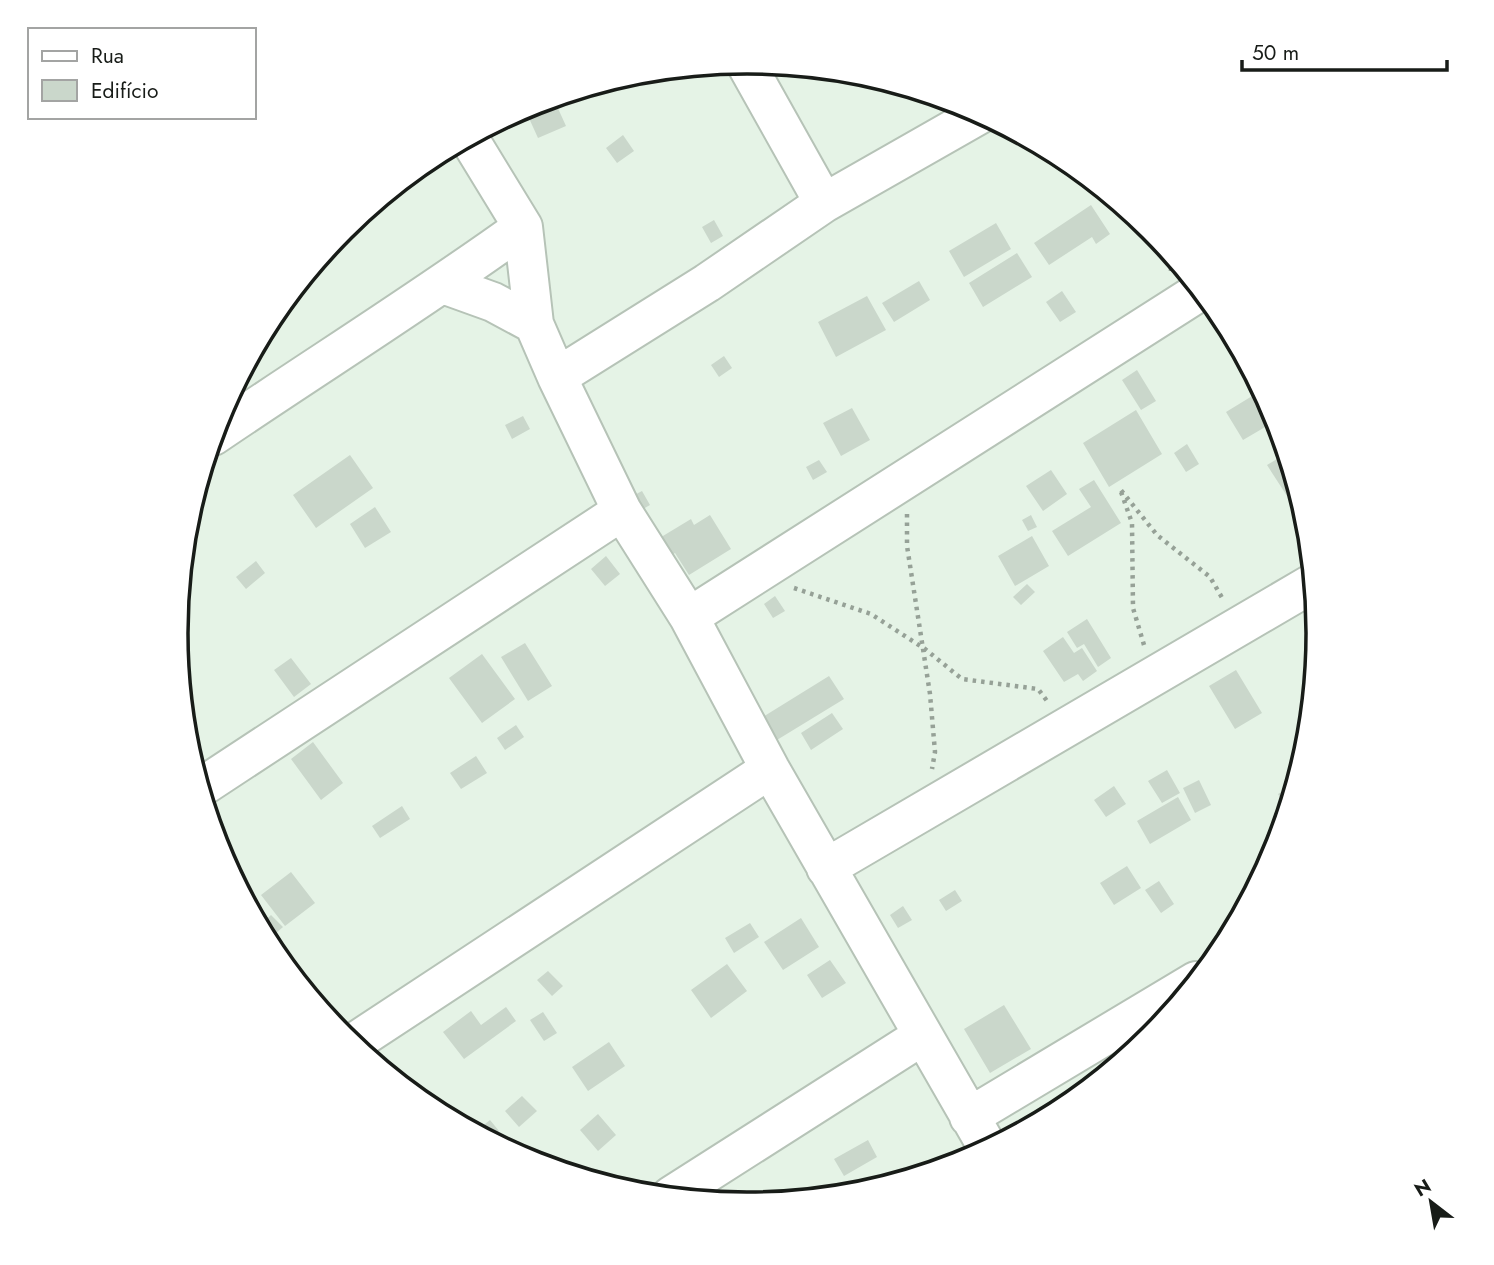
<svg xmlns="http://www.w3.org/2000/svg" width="1494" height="1265" viewBox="0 0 1494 1265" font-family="Jost,sans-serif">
<rect width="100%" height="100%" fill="#e5f3e6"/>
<!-- building -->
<path fill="#cad7cb" d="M556 104 566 126 538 138 528 116Z
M623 135 634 151 617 163 606 148Z
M1091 205 1110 234 1096 244 1092 237 1049 265 1034 243Z
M714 220 723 236 711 243 702 227Z
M996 223 1011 249 964 277 949 251Z
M1017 253 1032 277 983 307 969 283Z
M919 281 930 300 894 322 882 303Z
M1062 291 1076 312 1060 322 1046 302Z
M867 296 886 330 836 357 818 322Z
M724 356 732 368 719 377 711 365Z
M1137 370 1156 401 1141 410 1122 380Z
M1262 390 1277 420 1243 440 1226 412Z
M852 408 870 440 841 456 823 423Z
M1136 410 1162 454 1109 487 1083 443Z
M523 416 530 429 512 439 505 425Z
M1187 444 1199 464 1186 472 1174 453Z
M1287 453 1298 489 1287 496 1267 465Z
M350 455 373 488 316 528 293 495Z
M819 460 827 472 813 480 806 467Z
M1051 470 1067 494 1043 511 1026 486Z
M1094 480 1121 523 1068 556 1052 531 1091 507 1079 489Z
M642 491 650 505 636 513 627 499Z
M375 507 391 532 365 548 350 524Z
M710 515 731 549 689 575 675 553 664 560 653 542 691 519 694 525Z
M1031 515 1037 527 1028 531 1022 520Z
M1032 536 1049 566 1015 586 998 556Z
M606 556 620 574 605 586 591 569Z
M256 561 265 573 246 589 236 577Z
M1027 584 1035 592 1021 605 1013 597Z
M775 596 785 611 773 618 764 604Z
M1087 619 1111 658 1098 667 1084 644 1077 648 1067 632Z
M1063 637 1074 653 1082 648 1097 671 1083 681 1078 674 1064 682 1043 651Z
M525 643 552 686 528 701 501 657Z
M482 654 515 699 482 723 449 678Z
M291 658 311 684 294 697 274 670Z
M1236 670 1262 713 1235 729 1209 686Z
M829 676 844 699 772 743 758 720Z
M832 713 843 729 811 750 801 733Z
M516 725 524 737 505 750 497 738Z
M313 742 343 783 321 800 291 759Z
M476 756 487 773 461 789 450 773Z
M1167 770 1180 793 1162 803 1148 781Z
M1199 780 1211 805 1195 813 1183 788Z
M1114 786 1126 804 1106 817 1094 800Z
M1292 786 1294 789 1287 811 1278 794Z
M1178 797 1191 820 1150 844 1137 821Z
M402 806 410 819 380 838 372 826Z
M226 861 264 914 256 919 225 862Z
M1127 866 1141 888 1114 905 1100 883Z
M291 872 315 903 285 926 261 895Z
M1159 881 1174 904 1161 913 1145 890Z
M955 890 962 901 946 911 939 900Z
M903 906 912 920 898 928 890 915Z
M271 915 283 927 267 941 259 926Z
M801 918 819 947 783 970 764 942Z
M750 923 759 937 734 953 725 938Z
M830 960 846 983 822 998 807 975Z
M727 964 747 991 711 1018 691 990Z
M548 971 563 986 552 996 537 980Z
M1004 1005 1031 1049 990 1073 964 1029Z
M506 1007 516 1021 464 1059 443 1032 471 1011 481 1025Z
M543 1012 557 1033 544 1041 530 1020Z
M609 1042 625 1066 588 1091 572 1067Z
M522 1096 537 1111 519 1127 505 1111Z
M598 1114 616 1135 598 1151 580 1130Z
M490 1120 499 1131 489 1139 475 1132Z
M868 1140 877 1157 844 1176 834 1159Z
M737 1191 744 1203 720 1201Z"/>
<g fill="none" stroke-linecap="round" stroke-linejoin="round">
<defs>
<path id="minor" d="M745 62 824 203
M468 137 523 227 534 324 557 377 622 511 689 617 770 769 988 1148
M443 284 493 302 534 324
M557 377 707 283 824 203 982 113
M213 436C316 366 422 300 523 227
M689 617 1202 290
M200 788 622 511
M826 868 1313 583
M352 1044 770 769
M969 1117 1196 981
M671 1196 922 1036"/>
</defs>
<!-- minor casing -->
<use href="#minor" stroke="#b6c3b7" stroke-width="42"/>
<!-- path -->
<path stroke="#96a197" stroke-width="4.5" stroke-dasharray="3.5 5" stroke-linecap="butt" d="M1170 251 1171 271
M907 514V546L930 694 935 752 932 769
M794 588 871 614 925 649 962 679 1038 689 1047 701
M1144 645 1133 608 1132 523 1120 489 1157 535 1210 577 1224 601"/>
<!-- minor -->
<use href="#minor" stroke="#fff" stroke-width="38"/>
</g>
<!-- crop -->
<path d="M0 0H1494V1265H0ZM188 633a559 559 0 1 1 1118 0a559 559 0 1 1-1118 0Z" fill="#fff" fill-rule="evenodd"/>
<path fill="none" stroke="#181c18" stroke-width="3.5" d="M188 633a559 559 0 1 1 1118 0a559 559 0 1 1-1118 0Z"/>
<!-- legend -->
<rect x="28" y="28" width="228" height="91" fill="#ffffff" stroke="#a3a4a3" stroke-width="2"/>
<rect x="42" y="51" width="35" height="10" fill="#ffffff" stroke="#a3a4a3" stroke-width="2"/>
<text x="91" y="63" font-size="21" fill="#181c18">Rua</text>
<rect x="42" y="80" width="35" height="21" fill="#cad7cb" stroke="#a3a4a3" stroke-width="2"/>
<text x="91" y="98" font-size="21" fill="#181c18">Edifício</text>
<!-- north arrow -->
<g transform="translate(1431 1202) rotate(329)" stroke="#ffffff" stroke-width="5" paint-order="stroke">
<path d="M0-5L12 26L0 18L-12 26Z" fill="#181c18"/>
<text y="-10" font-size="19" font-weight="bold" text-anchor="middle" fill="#181c18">N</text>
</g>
<!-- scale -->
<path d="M1242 60v10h205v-10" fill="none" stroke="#181c18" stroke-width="3.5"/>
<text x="1252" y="60" font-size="21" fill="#181c18" stroke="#ffffff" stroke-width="5" paint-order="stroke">50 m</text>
</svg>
